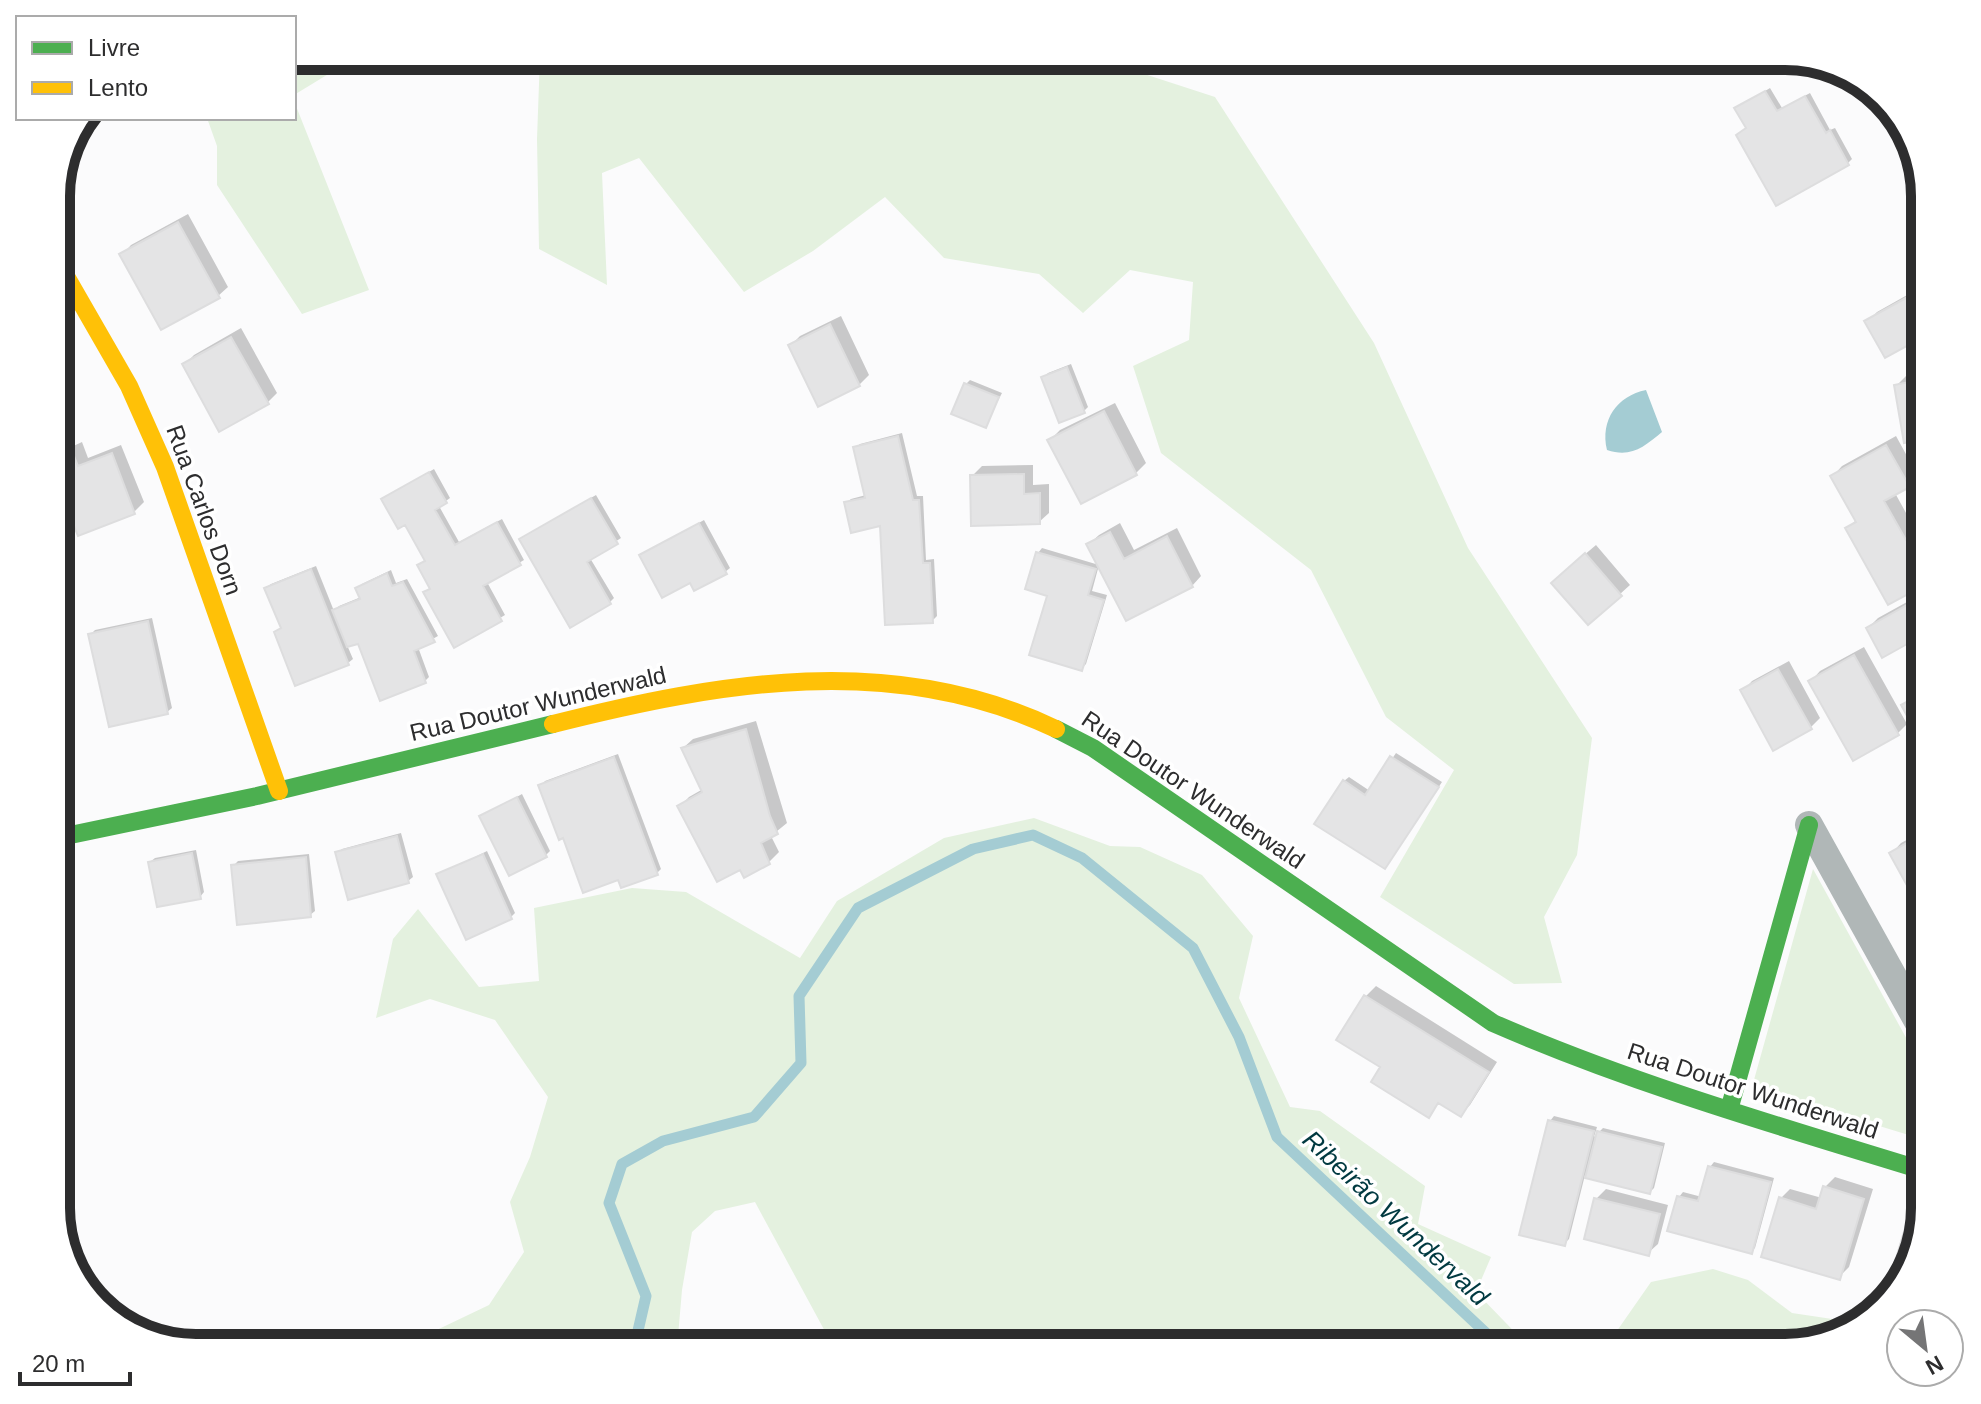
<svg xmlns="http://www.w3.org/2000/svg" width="1981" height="1404" viewBox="0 0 1981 1404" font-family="Arial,sans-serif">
<rect width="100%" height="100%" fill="#fbfbfc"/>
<!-- green -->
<path fill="#e4f1df" d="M294 56H358L294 95Z
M540 56H1089L1215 97 1374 343 1468 548 1592 738 1577 855 1544 917 1562 983 1514 984 1380 897 1454 770 1386 717 1311 570 1161 453 1133 366 1189 340 1193 282 1130 270 1083 313 1039 274 944 258 885 197 813 251 744 292 639 158 602 173 607 285 539 249 537 139Z
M294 101 369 290 302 314 217 185V146L207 118H294Z
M1034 818 1110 846 1140 847 1202 875 1253 936 1239 998 1290 1107 1320 1111 1425 1186 1418 1224 1491 1257 1476 1292 1530 1348H834L755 1202 715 1211 692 1232 682 1290 677 1348H399L489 1305 524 1252 510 1202 530 1157 548 1097 495 1020 430 999 376 1018 393 939 418 909 479 987 539 981 534 908 632 888 686 892 800 958 837 901 944 838Z
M1813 869 1925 1072V1140L1752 1087Z
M1713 1269 1748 1280 1792 1313 1859 1323C1815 1360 1665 1348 1605 1348L1651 1282Z"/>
<!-- water -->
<path fill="#a4ccd3" d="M1646 390 1662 432C1644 447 1631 458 1607 450 1600 420 1617 396 1646 390Z"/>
<!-- shadow -->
<path fill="#0003" d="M1770 88 1782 108 1810 93 1830 130 1835 128 1852 159 1848 163 1748 128 1737 108Z
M188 214 228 287 218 296 122 255 131 245Z
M1916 290 1925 306V333L1886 355 1867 322 1877 312Z
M841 316 869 375 859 385 790 346 800 336Z
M56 318 68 410 56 422Z
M241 328 277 393 267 403 184 365 194 355Z
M1071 364 1088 407 1084 411 1043 378 1048 373Z
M1925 372V437L1896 386 1906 376Z
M970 380 1002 393 985 426 966 384Z
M1115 403 1146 463 1136 473 1081 501 1050 440 1060 430Z
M902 433 917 496H923L926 560 934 559 937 616 932 621 882 523 846 503 851 499 866 495 855 448 860 444Z
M1896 436 1918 476 1908 486 1895 493 1916 531 1925 526V582L1848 528 1857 519 1833 476 1842 466Z
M82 442 88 458 121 445 144 502 134 512 56 476V454Z
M1033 465V485L1049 484V513L1039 522 972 476 982 466Z
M434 469 450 498 439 506 459 542 502 519 524 560 487 582 505 615 455 645 426 593 432 587 420 566 427 560 406 522 383 499Z
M596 495 621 538 590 558 614 598 610 602 526 535Z
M704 520 730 568 725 572 690 580 641 555Z
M1120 523 1134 550 1177 528 1201 576 1192 586 1127 619 1089 544 1099 535Z
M1596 545 1630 585 1588 623 1563 573Z
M1042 548 1099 565 1092 591 1107 595 1086 664 1082 668 1050 594 1038 553Z
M316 566 334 611 339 606 361 597 358 588 362 584 391 570 396 583 407 579 438 636 418 647 429 677 425 681 359 641 347 645 353 659 348 663 276 632 282 627 266 588 271 584Z
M1925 592V632L1868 628 1878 618Z
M152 618 172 708 167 712 90 635 95 630Z
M1864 647 1907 724 1897 734 1811 681 1820 671Z
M61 656 73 711 56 724V657Z
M1789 661 1820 718 1810 728 1743 691 1752 681Z
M1925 689V745L1903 705Z
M756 721 787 823 771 836 779 852 769 862 745 875 741 868 679 807 689 797 703 789 683 748 693 739Z
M1396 753 1442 782 1389 862 1344 781 1349 777 1370 791Z
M618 754 661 869 657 873 619 877 564 836 541 786 545 781Z
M522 794 550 851 546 855 481 817Z
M1925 830V892L1892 853 1901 843Z
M401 833 413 877 408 881 338 853 342 849Z
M196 850 204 892 200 897 150 862 155 858Z
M487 851 515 913 511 917 439 875Z
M309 854 315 911 310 915 233 866 238 861Z
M1376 986 1497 1062 1470 1105 1461 1114 1440 1102 1428 1115 1383 1067 1338 1039 1366 996Z
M1554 1116 1597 1127 1594 1137 1603 1128 1665 1143 1654 1188 1650 1192 1585 1175 1569 1239 1564 1244 1550 1121Z
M1714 1162 1774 1178 1755 1248 1751 1252 1679 1197 1683 1192 1702 1197 1710 1167Z
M1835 1177 1873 1189 1849 1267 1839 1277 1781 1198 1790 1189 1822 1198 1825 1187Z
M1606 1189 1668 1205 1658 1244 1648 1253 1596 1199Z
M1921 1206 1925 1208 1909 1256 1899 1254 1911 1216Z"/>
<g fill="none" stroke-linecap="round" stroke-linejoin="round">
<!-- stream -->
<path stroke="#a4ccd3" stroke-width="11" d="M634 1348 646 1296 609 1203 622 1164 663 1141 754 1117 801 1063 799 996 858 908 973 849 1033 835 1082 858 1193 948 1239 1037 1277 1137 1502 1348"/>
</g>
<!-- building -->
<path fill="#e4e4e5" stroke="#ddddde" stroke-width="2" d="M1564 56H1604L1572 72Z
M1765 91 1777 111 1805 96 1826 133 1830 130 1849 165 1776 206 1736 135 1746 128 1734 108Z
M178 222 220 298 161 330 119 254Z
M1906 298 1925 336 1885 358 1864 321Z
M830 324 860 386 818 407 788 345Z
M231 337 269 404 219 432 182 364Z
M1067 367 1085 413 1059 423 1041 377Z
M1925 379V439L1904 443 1894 385Z
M964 383 999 397 986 428 951 414Z
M1104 411 1137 475 1081 504 1047 440Z
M898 436 913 500H919L923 563H930L933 623 885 625 880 526 851 533 844 502 865 498 853 447Z
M1886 445 1910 487 1884 501 1906 540 1925 529V585L1888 605 1845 528 1856 522 1830 476Z
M72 451 78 466 112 453 135 514 78 536 56 482V457Z
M429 472 447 503 435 510 455 545 497 522 521 565 483 586 502 621 454 648 423 592 430 589 417 565 425 561 405 525 398 529 381 499Z
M1024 474V494L1040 493V524L971 526 970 475Z
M591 498 618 544 587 562 611 604 570 628 519 539Z
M699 523 727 574 694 591 690 583 662 598 639 555Z
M1110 532 1124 559 1167 536 1193 587 1126 621 1086 544Z
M1036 552 1096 569 1088 595 1104 600 1082 671 1029 655 1047 596 1025 589Z
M1585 553 1622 596 1588 625 1551 583Z
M311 569 349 665 295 686 274 632 281 628 264 588Z
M387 573 392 586 403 582 435 642 414 651 426 683 380 701 358 644 347 647 332 610 360 599 355 588Z
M1925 595V634L1882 658 1866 628Z
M148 621 168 714 109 727 88 634Z
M1854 655 1899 735 1853 761 1808 681Z
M57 659 69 717 59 719 60 726H56Z
M1778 669 1812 729 1773 751 1740 690Z
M1925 692V749L1901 705Z
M746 729 770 816 778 834 761 843 770 864 744 878 740 870 717 882 677 806 702 792 681 748Z
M1390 756 1439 787 1385 869 1314 824 1343 780 1365 795Z
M614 757 658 875 621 888 618 880 583 893 563 838 559 840 538 785Z
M517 797 547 857 509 876 479 816Z
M1925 833V895L1915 900 1889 853Z
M397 836 409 883 348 900 335 852Z
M192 853 201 899 157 907 148 862Z
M483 854 512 919 466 940 436 874Z
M306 857 311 917 237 925 231 865Z
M1364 995 1489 1072 1461 1117 1438 1103 1429 1118 1371 1082 1380 1067 1336 1040Z
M1548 1120 1594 1131 1565 1246 1519 1235Z
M1597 1131 1662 1147 1650 1194 1585 1178Z
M1708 1166 1771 1182 1752 1254 1667 1231 1677 1196 1698 1201Z
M1823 1186 1864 1199 1840 1280 1761 1257 1779 1197 1816 1209Z
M1594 1198 1660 1214 1649 1256 1584 1239Z
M1909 1215 1921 1219 1908 1258 1897 1255Z"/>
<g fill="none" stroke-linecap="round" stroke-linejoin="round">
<!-- street -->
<path stroke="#b0b7b7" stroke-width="28" d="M1809 825 1925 1034"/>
<!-- fast -->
<path stroke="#4caf50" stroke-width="18" d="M1056 729 1093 748 1493 1023C1633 1084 1779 1126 1925 1171
M56 838 257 796 553 724
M1729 1110 1809 825"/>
<!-- slow -->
<path stroke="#ffc107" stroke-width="18" d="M56 259 129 386 165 467 279 791
M553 724C720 682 893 651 1056 729"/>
</g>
<g text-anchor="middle" stroke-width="7" stroke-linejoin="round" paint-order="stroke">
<!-- street labels -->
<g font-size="24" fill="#2d2d2e" stroke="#fff">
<text transform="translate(204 510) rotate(70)" y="8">Rua Carlos Dorn</text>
<text transform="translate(538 704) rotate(-13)" y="8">Rua Doutor Wunderwald</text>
<text transform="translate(1193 790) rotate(34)" y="8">Rua Doutor Wunderwald</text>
<text transform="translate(1753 1091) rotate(18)" y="8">Rua Doutor Wunderwald</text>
</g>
<!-- water labels -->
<g font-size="26" font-style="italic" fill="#003940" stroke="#fff">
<text transform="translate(1396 1218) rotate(43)" y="9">Ribeirão Wundervald</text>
</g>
</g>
<!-- crop -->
<path d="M0 0H1981V1404H0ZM196 70H1785A126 126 0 0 1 1911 196V1208A126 126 0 0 1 1785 1334H196A126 126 0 0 1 70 1208V196A126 126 0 0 1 196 70Z" fill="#fff" fill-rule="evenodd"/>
<path fill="none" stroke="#2d2d2e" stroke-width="10" d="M196 70H1785A126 126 0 0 1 1911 196V1208A126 126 0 0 1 1785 1334H196A126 126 0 0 1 70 1208V196A126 126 0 0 1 196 70Z"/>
<!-- legend -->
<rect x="16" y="16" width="280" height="104" fill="#ffffff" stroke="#ababab" stroke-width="2"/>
<rect x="32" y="42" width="40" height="12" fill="#4caf50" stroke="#ababab" stroke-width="2"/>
<text x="88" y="56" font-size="24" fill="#2d2d2e">Livre</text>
<rect x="32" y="82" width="40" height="12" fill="#ffc107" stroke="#ababab" stroke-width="2"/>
<text x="88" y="96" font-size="24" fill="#2d2d2e">Lento</text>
<!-- north arrow -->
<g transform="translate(1925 1348) rotate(151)"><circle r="38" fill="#ffffff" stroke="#ababab" stroke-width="2"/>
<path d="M0-6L14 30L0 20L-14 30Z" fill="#757576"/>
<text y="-12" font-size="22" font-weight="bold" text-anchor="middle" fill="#2d2d2e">N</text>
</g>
<!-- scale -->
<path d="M20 1372v12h110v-12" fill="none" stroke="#2d2d2e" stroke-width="4"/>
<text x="32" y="1372" font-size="24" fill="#2d2d2e" stroke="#ffffff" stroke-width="6" paint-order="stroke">20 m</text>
</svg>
